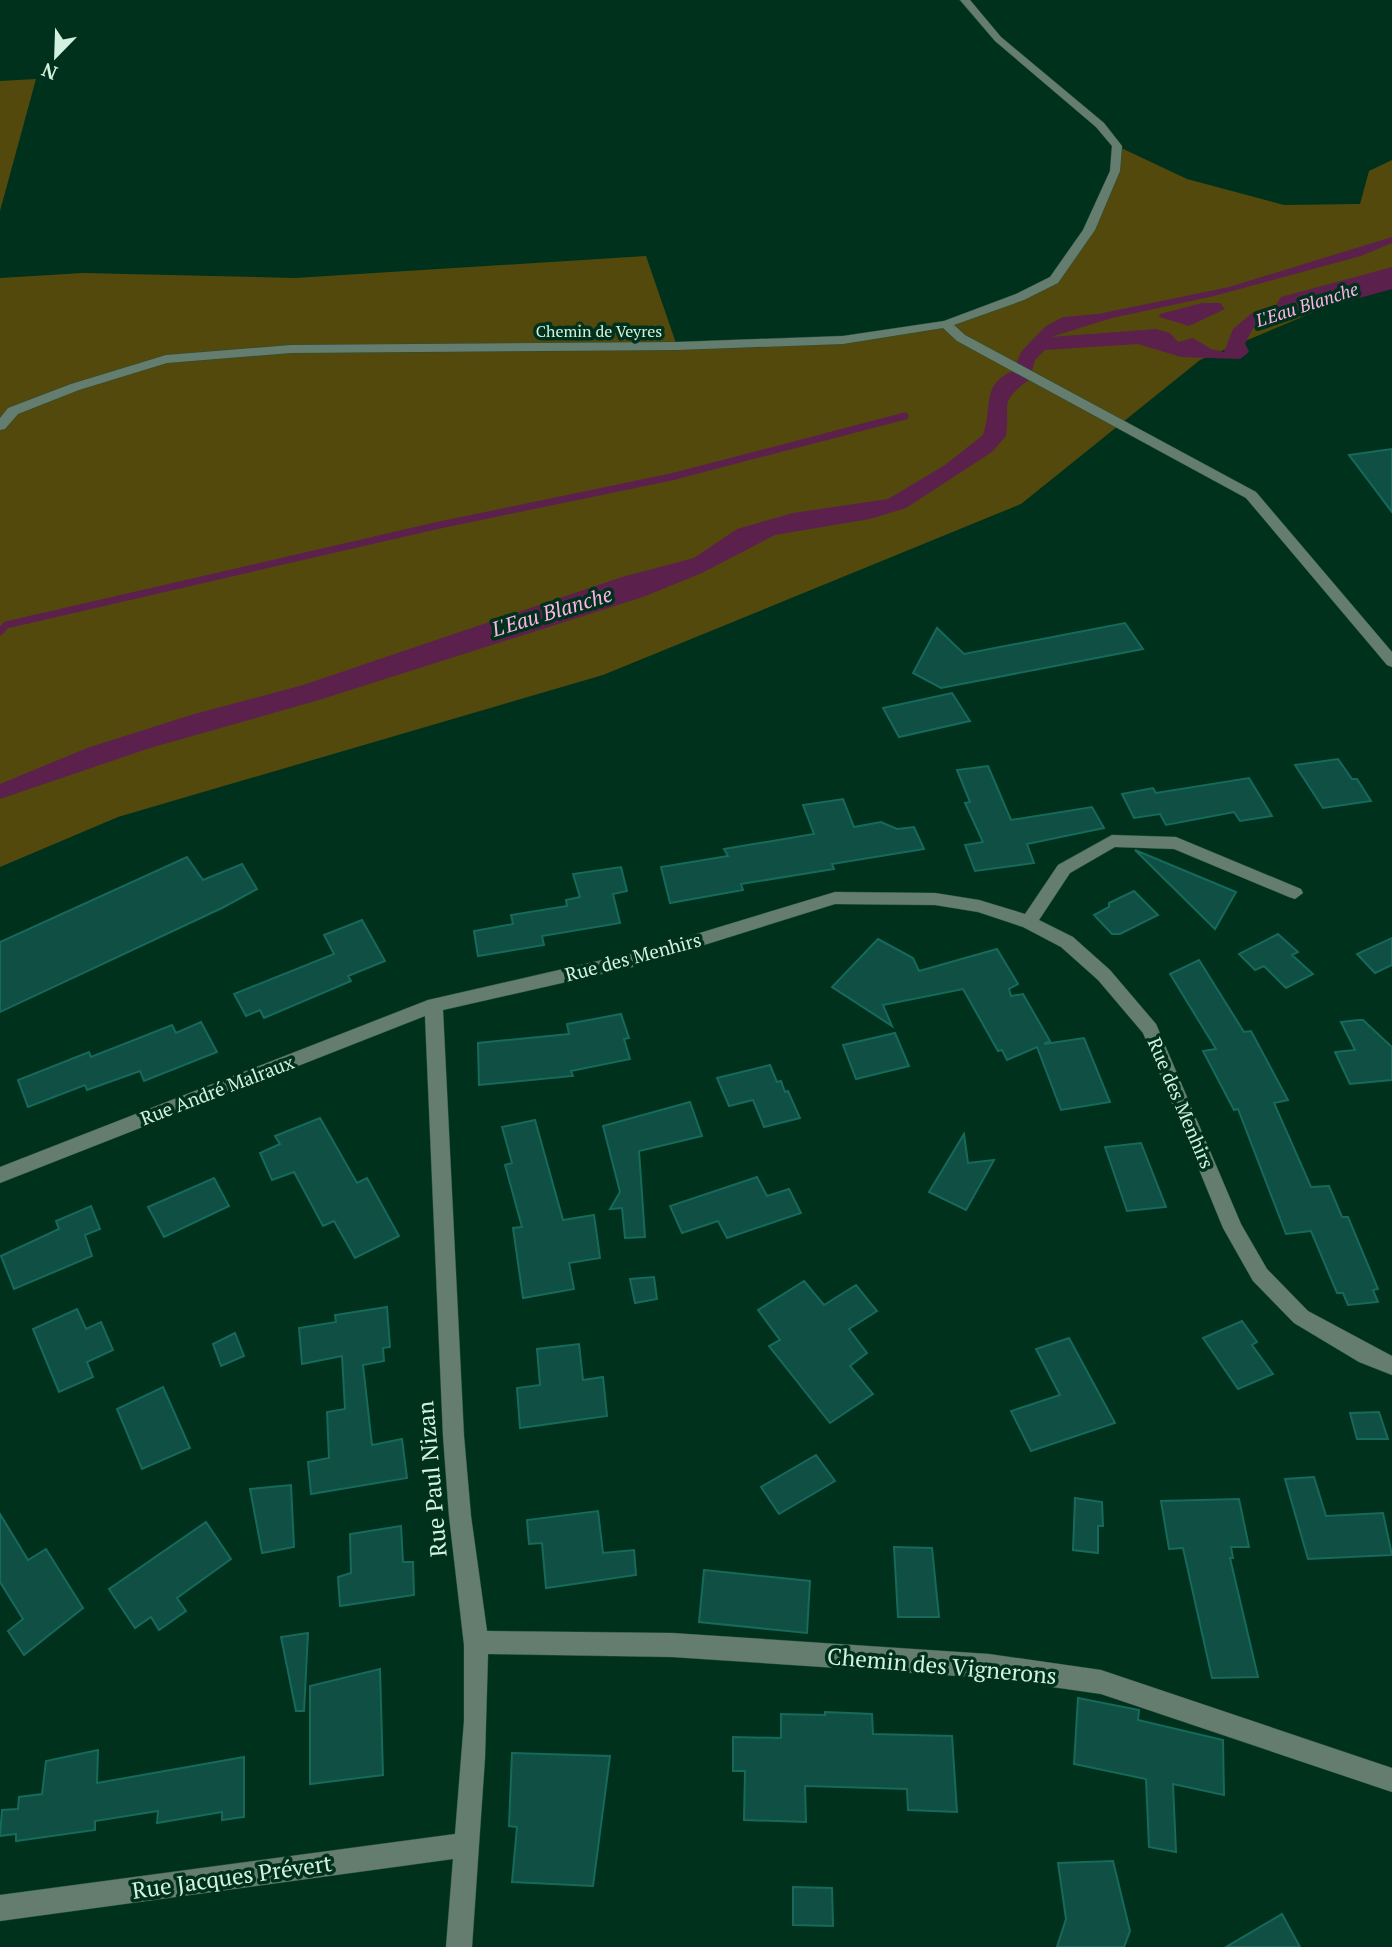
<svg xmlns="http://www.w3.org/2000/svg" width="1392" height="1947" viewBox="0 0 1392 1947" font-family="'PT Serif',serif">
<rect width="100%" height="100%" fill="#00311c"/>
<!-- green -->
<path fill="#54490c" d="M36 79 0 211V81Z
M1117 146 1187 179 1284 205 1360 204 1369 171 1392 160V286L1359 293 1200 360 1021 504 603 675 118 817 0 867V278L83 273 295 278 646 256 677 346 843 340 946 324 1054 280 1089 230 1115 171Z"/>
<!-- water -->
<path fill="#5c204d" d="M1392 237V243L1361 256 1214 296 1112 318 1051 337 1156 329 1170 333 1178 342 1193 338 1211 349 1224 352 1233 329 1252 313 1392 274V278L1325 296 1277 314 1255 325 1245 343 1249 352 1240 359 1181 357 1138 344 1045 350 1035 360 1030 379C997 404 1011 401 1006 436L992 452 906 508 870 519 775 535 702 573 643 597 319 700 150 748 0 799V784L87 748 191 715 303 685 622 577 694 558 737 529 793 513 888 499 945 465 983 435C993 406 981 384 1013 371L1021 352 1033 339 1046 326 1063 317 1098 314 1229 287Z
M1202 303H1220L1225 309 1189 326 1159 317 1160 314Z"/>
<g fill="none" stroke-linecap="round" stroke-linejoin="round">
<!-- stream -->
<path stroke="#5c204d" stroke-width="7" d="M0 632 6 625 435 526 671 477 905 416"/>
<!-- river -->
<path fill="#5c204d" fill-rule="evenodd" d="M1392 267V289L1294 316 1281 313 1276 305 1281 297Z"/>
</g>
<!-- building -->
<path fill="#104f44" stroke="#166a5c" stroke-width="2" d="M1392 449V512L1349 455Z
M1125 623 1143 649 941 688 913 673 937 628 964 654Z
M952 693 970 721 899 737 883 708Z
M1338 759 1352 779H1357L1371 801 1323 808 1295 765Z
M988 766 1011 820 1092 807 1104 828 1027 844 1034 863 975 871 965 845 983 842 965 803 970 802 957 770Z
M1249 778 1272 816 1240 821 1234 812 1166 825 1160 814 1134 818 1122 794 1153 788 1156 793Z
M843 799 854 827 881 822 897 829 914 827 924 849 832 864 834 869 741 884 743 890 670 903 661 867 728 856 724 849 814 834 803 805Z
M1135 850 1236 892 1215 929Z
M187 857 203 880 242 864 257 889 222 908 0 1012V942Z
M621 867 627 891 613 894 620 923 542 936 544 945 478 956 474 931 513 924 511 915 567 906 566 900 580 897 573 874Z
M1134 891 1158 915 1120 934H1112L1094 915 1109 907V903Z
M362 920 385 961 348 976 351 981 264 1018 260 1010 246 1016 234 994 334 954 324 935Z
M1278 934 1298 952 1292 955 1313 974 1286 988 1264 966 1255 970 1239 954Z
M1392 938V965L1375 973 1357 954Z
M878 939 913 958 919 971 997 949 1018 984 1009 989 1011 996 1023 994 1050 1041 1044 1044 1084 1038 1110 1102 1061 1110 1037 1047 1007 1060 1002 1050 998 1051 963 989 883 1005 892 1026 832 987Z
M1199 960 1244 1032 1251 1031 1288 1100 1274 1103 1311 1187 1329 1186 1342 1217H1348L1378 1289 1373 1290 1378 1302 1348 1305 1343 1293H1337L1311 1231 1286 1234 1238 1109 1234 1110 1203 1051 1216 1049 1170 974Z
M621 1014 629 1038 624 1039 630 1059 571 1071 573 1076 479 1085 478 1043 569 1034 567 1024Z
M1358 1020H1363L1392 1047V1080L1350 1084 1335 1052 1355 1050 1341 1022Z
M201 1022 217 1052 144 1081 140 1071 87 1090 85 1085 28 1107 18 1080 89 1052 91 1057 172 1025 176 1033Z
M895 1033 909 1066 856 1079 843 1045Z
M770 1065 777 1082 781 1081 785 1092 788 1091 800 1118 764 1127 753 1100 729 1106 717 1078Z
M690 1102 702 1136 639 1151 645 1237 625 1238 622 1208 610 1209 620 1192 603 1126Z
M320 1118 357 1183 367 1178 399 1236 355 1258 334 1221 323 1226 294 1172 272 1180 260 1153 280 1144 275 1136Z
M535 1120 563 1220 594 1215 600 1258 569 1263 574 1289 523 1298 513 1228 522 1227 505 1165 512 1163 502 1127Z
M964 1134 968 1163 994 1160 966 1210 929 1192Z
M1141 1143 1166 1207 1127 1211 1105 1147Z
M757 1177 767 1196 789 1189 801 1213 727 1238 718 1221 682 1233 670 1206Z
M214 1178 229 1206 164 1237 148 1207Z
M91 1206 100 1229 85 1235 92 1256 14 1289 1 1256 59 1229 56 1221Z
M654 1277 657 1299 635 1303 630 1279Z
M804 1281 824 1305 856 1285 877 1311 849 1329 867 1353 850 1366 873 1394 830 1423 769 1346 780 1340 758 1310Z
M387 1307 390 1347 383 1348 384 1361 363 1365 372 1445 402 1439 407 1478 311 1494 308 1462 329 1458 327 1412 345 1409 342 1356 302 1364 299 1328 336 1322 335 1315Z
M77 1309 86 1329 101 1322 113 1350 87 1362 93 1377 59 1392 33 1329Z
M1242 1321 1257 1342 1252 1345 1273 1374 1238 1389 1203 1338Z
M235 1333 244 1356 221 1366 213 1344Z
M1069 1338 1115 1423 1031 1451 1011 1411 1060 1395 1036 1349Z
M579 1344 583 1380 603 1377 607 1416 520 1428 517 1388 540 1385 537 1349Z
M163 1387 190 1448 142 1469 117 1409Z
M1379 1412 1388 1439H1357L1350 1413Z
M816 1455 835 1481 779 1514 761 1487Z
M1314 1477 1326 1516 1383 1513 1392 1555 1308 1559 1285 1479Z
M291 1485 294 1547 262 1553 250 1489Z
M1075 1498 1102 1502 1103 1526H1098V1553L1073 1550Z
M1239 1499 1249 1547H1231L1233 1558H1230L1258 1677 1212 1678 1183 1548 1169 1549 1161 1501Z
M598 1511 603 1553 634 1550 636 1575 546 1588 542 1543 529 1544 527 1520Z
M0 1514 28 1560 46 1549 83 1608 24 1655 8 1631 23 1619 0 1582Z
M206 1522 231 1559 177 1598 186 1611 159 1630 151 1617 135 1628 109 1589Z
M401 1526 403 1562H413L414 1595 340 1606 338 1577 351 1573 350 1534Z
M894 1547 932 1548 939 1617H898Z
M704 1570 810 1581 807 1633 699 1622Z
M308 1633 304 1711H296L281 1637Z
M380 1669 383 1775 310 1784V1686Z
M1078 1698 1139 1710 1138 1720 1223 1740 1224 1795 1173 1784 1176 1852 1149 1847 1146 1779 1074 1764Z
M825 1712 872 1714 873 1734 952 1736 957 1812 908 1810 907 1789 805 1786 806 1822 744 1820 745 1771H733V1737L781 1738V1714L825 1715Z
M98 1750 97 1783 244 1757V1817L222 1820V1812L157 1823 158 1811 95 1821V1830L16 1841V1834L0 1836 2 1810 18 1809 19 1797 42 1794 46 1761Z
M512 1753 610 1756 593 1886 512 1882 517 1827 509 1826Z
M1113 1861 1130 1931 1124 1947H1057L1066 1919 1058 1863Z
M793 1887 832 1888 833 1926 793 1925Z
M1282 1914 1300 1947H1226Z"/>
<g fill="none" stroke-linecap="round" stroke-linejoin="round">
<defs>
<path id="minor" d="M960 0H970L1001 37 1104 123 1122 146 1120 171 1095 230 1058 283 1024 300 954 325 965 335 1256 492 1392 652V667L1387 665 1246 498 957 341 943 328 843 344 677 350 291 353 167 363 79 390 18 414 5 429 0 430V418L8 408 71 384 166 355 291 345 677 342 843 336 944 321 1016 294 1050 277 1083 230 1110 171 1112 146 1096 127 995 41Z
M1112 835 1176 837 1301 889 1303 893 1295 899 1289 897 1174 849 1115 847 1070 873 1039 920 1073 937 1110 970 1156 1024 1241 1224 1267 1269 1308 1311 1392 1356V1375L1359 1362 1294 1323 1253 1281 1223 1228 1143 1033 1098 980 1061 947 1023 927 978 912 935 905 835 904 637 966 443 1010 464 1436 471 1516 487 1631 672 1633 989 1654 1101 1670 1392 1768V1792L1101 1694 989 1678 672 1657 488 1654 485 1758 472 1947H446L453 1859 0 1921V1895L455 1834 464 1721V1645L449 1516 443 1436 425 1016 0 1183V1167L428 1000 637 952 835 892 935 893 979 900 1025 914 1058 865Z"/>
</defs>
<!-- minor casing -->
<use href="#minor" stroke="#22503b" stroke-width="1"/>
<!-- minor -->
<use href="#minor" fill="#657d6f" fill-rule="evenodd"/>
</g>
<g text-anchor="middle" stroke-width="7" stroke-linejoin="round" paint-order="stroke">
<!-- far-street labels -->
<g font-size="16" fill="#d3f1de" stroke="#00311c">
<text x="599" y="337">Chemin de Veyres</text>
</g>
<!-- far-water labels -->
<g font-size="18" font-style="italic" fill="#ffb4e7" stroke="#00311c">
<text transform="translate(1307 305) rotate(-18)" y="6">L'Eau Blanche</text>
</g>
<!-- street labels -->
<g font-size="19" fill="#d3f1de" stroke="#00311c">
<text transform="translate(633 957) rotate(-15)" y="7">Rue des Menhirs</text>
<text transform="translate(217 1090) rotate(-21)" y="7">Rue André Malraux</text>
<text transform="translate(1181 1103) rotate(67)" y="7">Rue des Menhirs</text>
</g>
<!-- water labels -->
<g font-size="21" font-style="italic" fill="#ffb4e7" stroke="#00311c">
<text transform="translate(552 612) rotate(-17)" y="7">L'Eau Blanche</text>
</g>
<!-- near-street labels -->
<g font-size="23" fill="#d3f1de" stroke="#00311c">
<text transform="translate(432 1479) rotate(-95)" y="8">Rue Paul Nizan</text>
<text transform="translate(942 1666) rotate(5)" y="8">Chemin des Vignerons</text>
<text transform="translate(232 1877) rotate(-8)" y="8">Rue Jacques Prévert</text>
</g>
</g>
<!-- north arrow -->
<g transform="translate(56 56) rotate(203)" stroke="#00311c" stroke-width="5" paint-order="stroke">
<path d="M0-5L12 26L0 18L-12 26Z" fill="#d3f1de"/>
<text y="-10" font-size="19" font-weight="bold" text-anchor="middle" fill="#d3f1de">N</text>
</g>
</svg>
